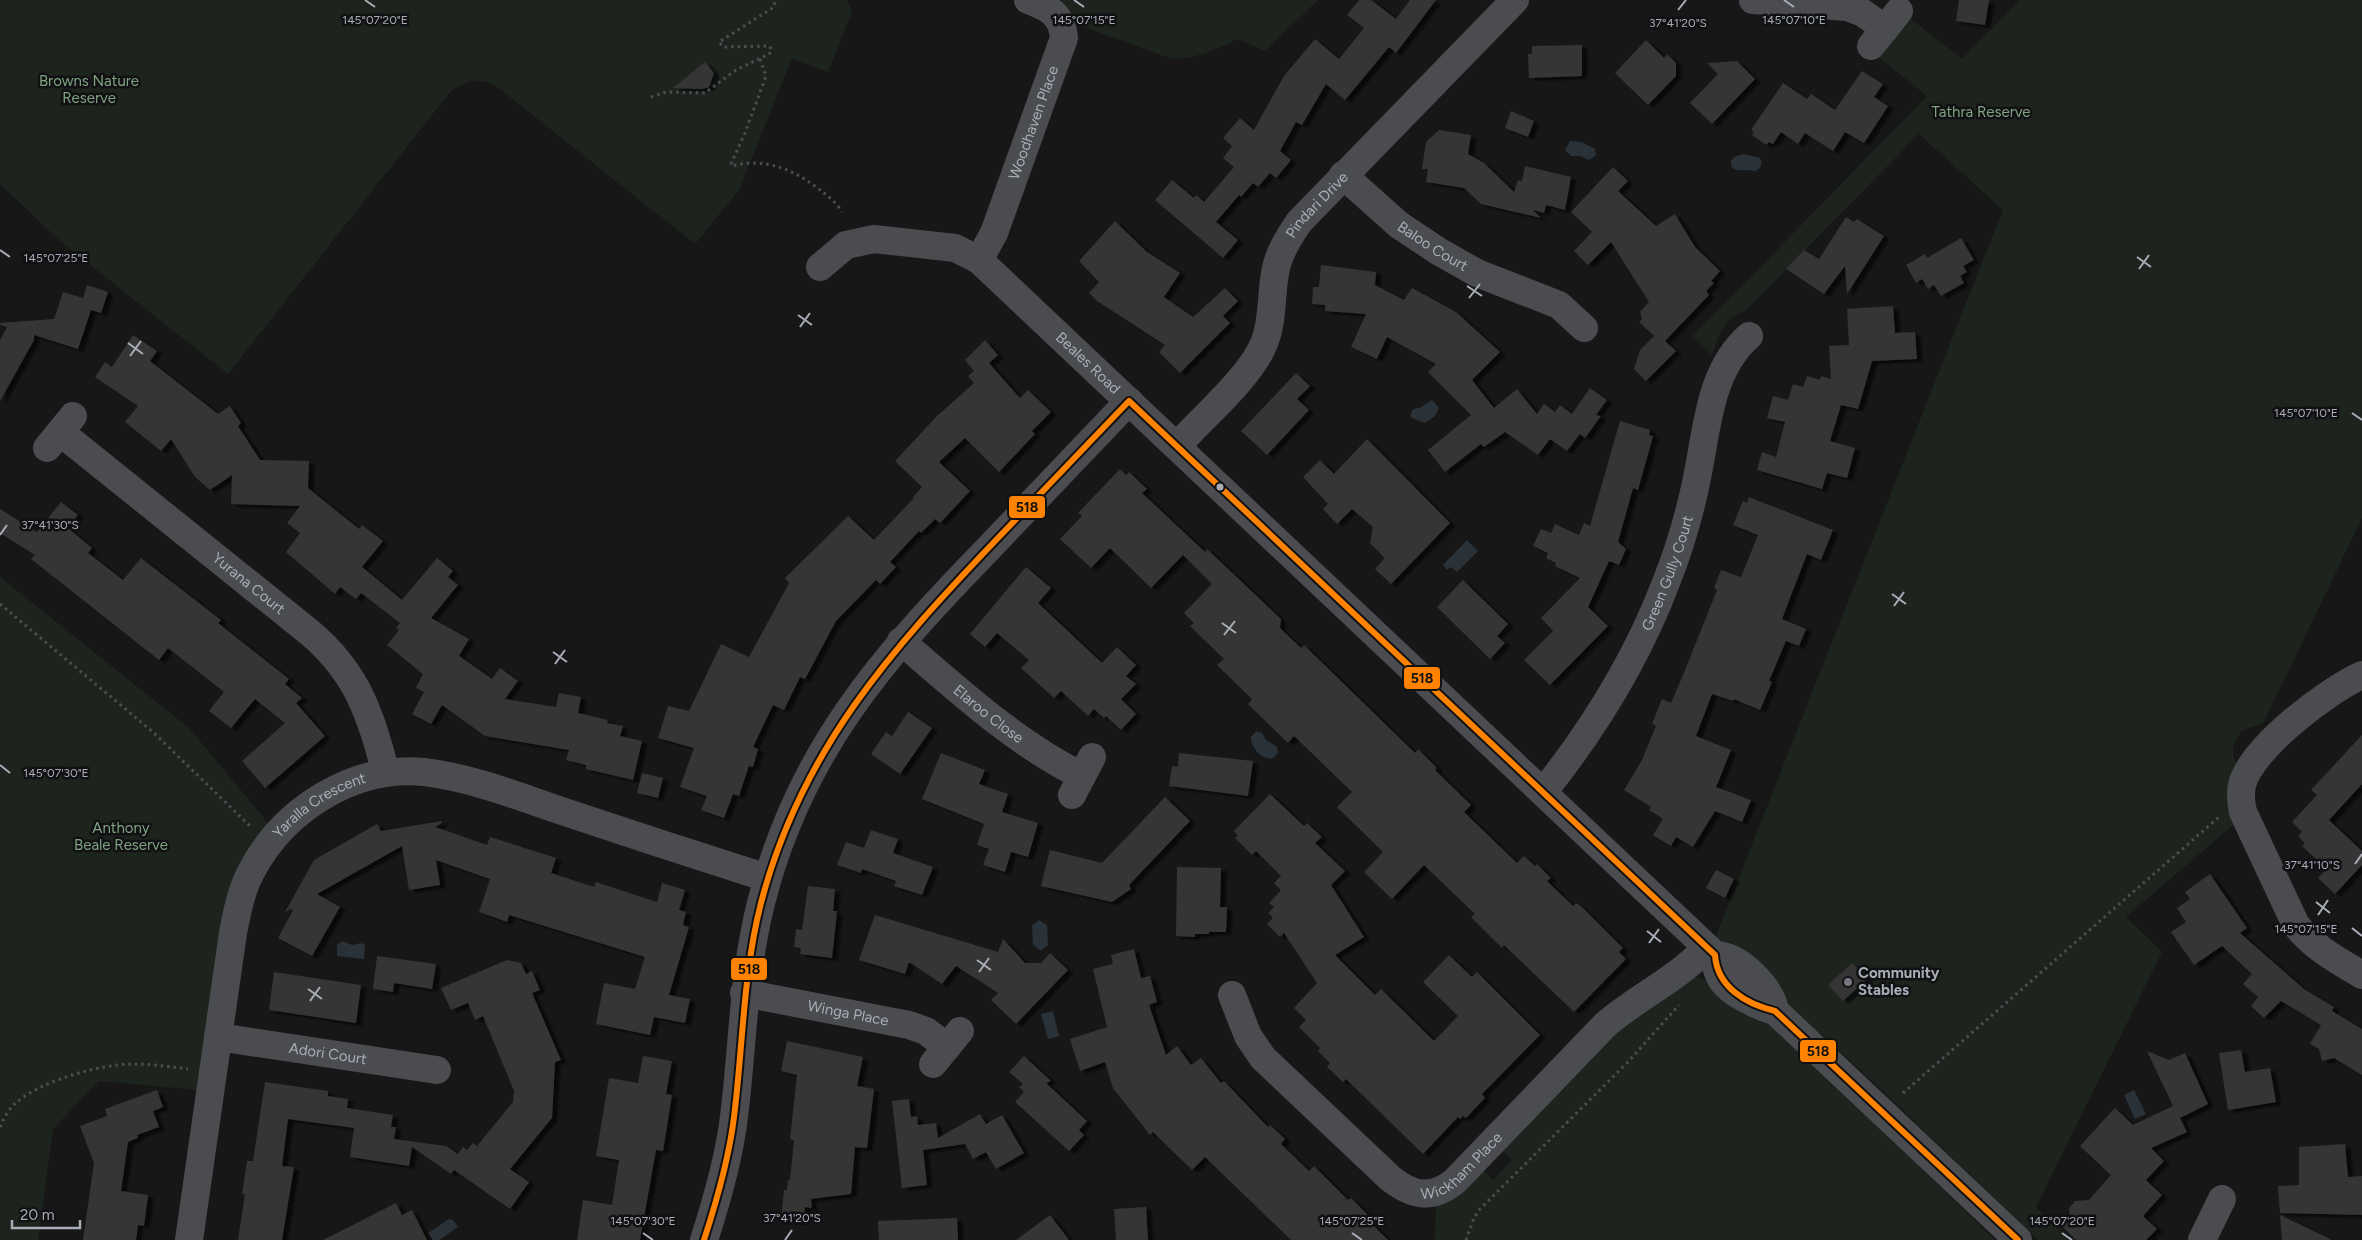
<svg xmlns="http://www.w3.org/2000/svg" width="2362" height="1240" viewBox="0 0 2362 1240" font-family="Figtree,sans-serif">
<defs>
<filter id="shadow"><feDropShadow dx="5.5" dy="3" stdDeviation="1" flood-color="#0009"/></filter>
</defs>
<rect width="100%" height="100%" fill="#171717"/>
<!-- green -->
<path fill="#1d241e" d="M0 0H847L852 11 828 72 792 58 739 190 695 244 496 86C478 77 466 80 450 92L228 374 60 241 0 184Z
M1061 0H1318L1265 51 1238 39C1216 49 1197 59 1172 59L1076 24 1070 10Z
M2020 0H2362V518L2263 724 2247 728 2240 733 2233 747V755L2238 768 2239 820 2126 917 2162 952 2036 1207 2070 1240H2038L1884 1092 1821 1034 1800 1021 1715 938 2003 210 1919 134 1745 311C1725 318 1718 336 1712 355L1693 336 1927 96 1876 55 1907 16 1962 59Z
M0 577 189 728 269 824 198 1090 99 1081 53 1129 38 1240H0Z
M1694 977 1711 981 1767 1019 1995 1240H1435L1436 1202 1481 1168 1493 1180 1512 1160 1500 1148 1610 1036Z"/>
<!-- water -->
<path fill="#2a3239" d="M1570 141 1581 142 1595 149 1596 155 1589 160 1580 156H1571L1565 150Z
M1744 154 1760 158 1762 162 1760 168 1756 171C1748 169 1739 172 1732 168L1731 161 1734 157Z
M1432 400 1439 408 1435 416 1425 423 1412 418 1410 415 1413 409 1420 408Z
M1467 540 1478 551 1457 572 1451 567 1447 570 1443 565Z
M1256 731 1262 733 1266 740 1277 747 1278 753 1273 758C1261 760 1251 748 1251 737Z
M1039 920 1047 925 1048 945 1041 951 1033 945 1032 926Z
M342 941 352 945 361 943 365 945 364 959 337 956V945Z
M1053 1011 1059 1036 1048 1039 1041 1014Z
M2134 1090 2146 1114 2135 1119 2124 1095Z
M449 1219 453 1220 458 1227 439 1240H433L428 1233Z"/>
<!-- building -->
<path fill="#353536" filter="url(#shadow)" d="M1359 0H1371L1396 19 1410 0H1436L1396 53 1389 47 1345 100 1326 84 1302 125 1296 122 1280 151 1291 160 1276 178 1270 173 1258 187 1253 183 1241 197 1239 195 1216 222 1238 240 1223 258 1155 200 1172 180 1194 198 1196 195 1204 202 1234 167 1223 158 1232 146 1223 138 1240 118 1254 130 1284 76 1315 39 1339 59 1364 28 1347 15Z
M1959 0H1989L1985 25 1956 21Z
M1646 40 1664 58 1667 54 1676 63V76L1648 105 1615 73Z
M1582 45V76L1529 78 1528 54H1532V46Z
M1737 61 1755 79 1712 124 1690 103 1718 74 1707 63Z
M705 62 714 73 709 87 702 89 673 88Z
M1862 71 1883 84 1874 97 1888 106 1864 143 1845 132 1833 151 1805 133 1798 144 1781 132 1773 144 1769 142 1766 145 1752 135 1754 132 1751 130 1783 83 1807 99 1811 94 1835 110Z
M1511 111 1534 121 1528 137 1505 128Z
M1439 130 1471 135 1468 154 1484 163 1514 192 1518 180 1522 181 1525 166 1571 177 1565 210 1546 205 1544 213 1533 210 1541 218 1481 204 1464 188 1426 182 1428 169H1422L1426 142Z
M1613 167 1628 181 1618 191 1656 226 1675 214 1695 247 1720 271 1711 281 1714 283 1706 291 1709 295 1665 341 1676 351 1646 381 1634 369 1640 350 1654 336 1639 322 1642 319 1640 312 1649 302 1611 242 1588 265 1574 251 1592 232 1571 212Z
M1846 217 1854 222 1857 219 1884 236 1847 294 1845 266 1824 294 1786 269 1804 250 1819 259Z
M1115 221 1147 252 1180 273 1164 297 1193 317 1225 288 1238 301 1223 316 1230 323 1180 373 1159 352 1165 345 1097 301 1089 293 1099 282 1079 261Z
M1961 238 1974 260 1963 266 1967 272 1960 276 1964 283 1941 296 1934 285 1928 289 1922 279 1916 283 1906 265 1925 254 1927 258Z
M1321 265 1376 272 1375 285 1404 300 1412 288 1456 312 1500 352 1472 380 1494 408 1517 389 1537 414 1544 404 1555 412 1560 405 1572 414 1590 388 1607 400 1596 415 1601 416 1585 438 1580 434 1567 451 1550 439 1538 455 1505 432 1484 447 1481 444 1445 472 1428 450 1471 415 1428 372 1436 364 1387 337 1377 359 1351 347 1366 314 1325 311V305L1312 304 1313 287H1319Z
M87 285 108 292 101 313 91 310 78 349 34 335V340L0 401V340L7 327 0 325V323L54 319 63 292 83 298Z
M1893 306 1895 333 1915 332 1917 359 1872 361 1858 409 1841 405 1830 441 1855 448 1847 478 1827 473 1822 489 1757 470 1762 452 1776 457 1785 422 1767 418 1773 396 1788 400 1793 384 1803 387 1807 376 1820 380 1821 376 1831 379 1829 346 1849 345 1847 309Z
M133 335 157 351 150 361 218 414 230 406 241 423 238 426 260 460 309 461 308 488 359 529 362 525 383 541 362 567 402 600 437 558 453 571 448 577 458 585 431 618 469 639 459 656 492 679 500 668 518 681 505 699 556 707 559 693 581 697 578 713 608 720 607 723 623 726 620 736 642 741 633 780 586 769V765L566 760 569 750 485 736 442 705 431 724 412 714 424 692 416 688 423 674 387 645 399 630 396 628 400 623 361 593 356 599 340 587 335 594 286 552 300 533 287 523 300 506 231 504 232 475 210 490 195 477 171 439 161 451 125 422 138 406 95 377 105 362 112 367Z
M985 340 998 355 989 363 1020 398 1028 390 1051 412 1032 431 1035 434 999 472 965 438 939 462 970 491 940 523 935 519 921 533 919 531 890 562 896 567 880 584 876 580 836 621 805 679 800 677 784 710 773 705 753 747 758 749 753 767 749 766 739 796 733 794 724 818 701 810 707 796 680 787 694 748 658 738 668 706 689 711 721 644 749 657 789 583 785 578 848 516 874 540 914 498 913 497 922 487 895 461 937 416 974 383 968 376 974 371 965 360Z
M1296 373 1310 386 1297 399 1309 410 1267 455 1241 431Z
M1620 421 1650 430 1649 435 1653 436 1638 490 1633 488 1618 542 1626 549 1619 565 1609 561 1588 607 1608 626 1550 685 1524 660 1553 631 1541 618 1580 578 1555 566 1556 563 1546 558 1548 553 1533 546 1541 529 1551 533 1555 524 1579 535 1584 523 1590 526Z
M1367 439 1450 523 1391 584 1375 569 1385 558 1370 543 1373 527 1352 509 1337 524 1323 509 1328 504 1303 477 1320 460 1334 474Z
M1120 469 1126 475 1129 472 1147 489 1142 493 1205 552 1207 549 1281 619 1280 628 1301 648 1304 645 1415 753 1418 749 1437 768 1435 770 1471 805 1464 812 1517 863 1524 856 1535 866 1537 864 1551 878 1547 881 1573 906 1576 903 1583 908 1623 948 1619 952 1626 959 1574 1012 1504 945 1502 948 1471 917 1475 914 1424 865 1392 899 1364 872 1383 852 1337 807 1352 792 1294 736 1288 743 1248 704 1252 699 1217 665 1224 659 1190 626 1194 623 1184 613 1212 584 1183 555 1151 588 1110 548 1091 568 1060 539 1082 516 1078 513Z
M1749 497 1833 530 1821 560 1807 554 1782 619 1806 629 1799 646 1786 641 1769 681 1772 682 1760 710 1734 699 1733 701 1712 694 1696 736 1731 750 1716 787 1751 800 1742 822 1715 811 1693 847 1676 837 1671 846 1653 835 1663 819 1649 810 1651 807 1624 790 1642 760 1656 726 1652 724 1662 699 1671 703 1683 675 1717 590 1714 588 1721 570 1741 577 1758 535 1733 525 1743 501 1747 503Z
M61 502 78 515 68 528 92 548 88 553 123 580 141 558 221 620 218 623 289 679 285 684 302 698 296 703 325 736 265 788 242 761 285 723 255 699 231 728 209 711 224 692 168 648 159 660 31 559 35 555 0 533V509L37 532Z
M1026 567 1051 588 1038 603 1102 663 1117 647 1136 665 1126 676 1136 684 1121 699 1136 714 1121 730 1106 716 1104 718 1094 709 1088 716 1061 691 1054 698 1021 668 1029 660 997 633 985 647 970 634Z
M1463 580 1508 624 1497 636 1505 643 1490 659 1437 607Z
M908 712 932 728 900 774 871 754 886 732 892 736Z
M2362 735V784L2329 820 2362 851V865L2335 894 2318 878 2327 869 2302 846 2305 843 2298 836 2302 832 2292 822 2317 795 2311 790Z
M941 753 985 770 979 784 1008 794 1002 812 1038 823 1028 857 1011 852 1005 872 983 865 989 849 977 845 984 824 922 799Z
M1179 753 1253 761 1248 796 1169 786 1172 766 1178 767Z
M642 773 663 778 658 798 637 793Z
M1270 794 1304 826 1307 823 1322 837 1315 843 1345 871 1331 885 1364 937 1335 955 1375 995 1381 989 1434 1041 1458 1016 1423 982 1449 955 1472 977 1477 972 1540 1035 1482 1094 1485 1098 1466 1118 1463 1116 1460 1119 1458 1117 1423 1154 1346 1079 1343 1082 1327 1067 1330 1063 1318 1051 1320 1048 1299 1027 1306 1020 1294 1008 1317 983 1284 933 1280 937 1267 924 1273 918 1268 913 1274 907 1269 903 1281 890 1274 883 1281 876 1256 851 1252 855 1235 838 1238 836 1234 831Z
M1165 797 1190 821 1129 885 1131 889 1112 902 1041 886 1050 850 1102 863Z
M442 821V823L435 827 487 845 490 837 556 858 551 873 594 887 596 882 657 902 662 883 685 890 679 910 686 912 683 925 689 927 669 995 690 999 685 1023 654 1017 650 1035 596 1024 604 983 635 989 645 957 509 915 507 922 479 912 490 879 436 860 440 885 409 890 402 846 317 894 340 907 312 956 278 938 293 910 291 909 285 912 314 860 377 824 381 831Z
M871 830 898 839 893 853 933 867 922 895 894 886 896 881 862 869 861 873 837 865 846 842 864 848Z
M1177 867 1221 868 1220 907H1227L1226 932H1209V934H1195V937L1176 936Z
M1716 870 1734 879 1725 898 1706 888Z
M2210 874 2247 928 2240 933 2304 989 2334 1007 2332 1011 2362 1029V1075L2334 1058 2322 1061 2319 1049 2310 1044 2321 1025 2281 1001 2264 1018 2251 1006 2258 997 2243 984 2252 974 2222 946 2194 965 2171 932 2186 922 2177 908 2190 899 2185 892Z
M808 886 835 889 833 911H837L832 958 800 954 801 948 794 947 796 929 802 930Z
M875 915 998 952 1003 939 1025 963H1041L1050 953 1068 970 1016 1024 991 1000 998 993 956 966 942 984 909 962 905 974 859 960Z
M1134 949 1141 978 1150 976 1157 1002 1149 1005 1166 1055 1177 1046 1191 1065 1201 1058 1221 1083 1224 1081 1268 1127 1270 1125 1285 1139 1281 1144 1309 1171 1314 1166 1348 1200 1351 1198 1368 1215 1366 1218 1388 1240H1291L1205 1157 1192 1170 1153 1132 1150 1135 1113 1088 1105 1062 1080 1071 1070 1039 1107 1027 1093 969 1113 964 1111 955Z
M377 956 436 964 432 989 394 983 393 992 373 989Z
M507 960 521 963 526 974 532 971 540 990 532 993 561 1060 555 1062 552 1118 510 1169 529 1182 510 1209 454 1170 451 1174 412 1147 409 1166 350 1157 354 1128 288 1119 282 1166 294 1167 282 1240H238L245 1194H242L247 1161H253L265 1082 328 1091V1096L348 1099 347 1108 393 1115 391 1127H396L394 1139 446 1146 458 1154 463 1147 467 1150 473 1143 477 1146 513 1102 514 1091 483 1016 475 1020 468 1003 451 1010 441 988Z
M1852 963 1867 979 1843 1001 1828 985Z
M274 972 361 985 356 1023 269 1010Z
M787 1041 863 1057 857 1086 874 1089 867 1148 855 1147 851 1194 811 1199 812 1208 805 1207 803 1222 781 1220 784 1190H787L788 1180H790L794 1140 790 1139 797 1075 781 1071Z
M2241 1050 2245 1072 2270 1068 2276 1102 2228 1110 2219 1053Z
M2147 1051 2169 1060 2185 1053 2208 1104 2180 1118 2187 1132 2151 1148 2164 1161 2146 1180 2162 1195 2143 1216 2157 1229 2146 1240H2076L2063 1227 2070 1219 2069 1208 2075 1201 2089 1200 2111 1175 2080 1146 2115 1108 2133 1125 2173 1106Z
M643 1056 672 1061 666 1094 672 1095 663 1151 656 1150 640 1240H577L583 1200 612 1205 619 1160 596 1156 609 1078 638 1083Z
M1024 1056 1051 1081 1046 1083 1087 1121 1079 1130 1084 1135 1069 1151 1015 1102 1024 1092 1019 1087 1023 1084 1009 1072Z
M157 1090 163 1107 153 1111 159 1127 137 1135 138 1138 128 1142 121 1191 148 1195 144 1226 138 1225 136 1240H83L94 1163 80 1126 107 1116 105 1109Z
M909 1099 911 1117 917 1116 918 1125 936 1123 938 1138 980 1114 986 1124 1002 1115 1024 1153 996 1169 986 1152 973 1159 965 1144 923 1150 927 1185 902 1188 892 1101Z
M2345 1144 2348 1177 2362 1176V1215L2280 1213 2278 1186 2299 1185V1147Z
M396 1203 402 1215 412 1210 427 1240H323Z
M1146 1207 1148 1240H1116L1114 1209Z
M1050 1215 1069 1240H1016Z
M2280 1215 2332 1240H2282Z
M957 1218 958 1240H879L878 1221Z"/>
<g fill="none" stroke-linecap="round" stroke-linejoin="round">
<!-- path -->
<path stroke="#4d4e52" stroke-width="3" stroke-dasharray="2.5 4" stroke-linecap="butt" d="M760 59 766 76 745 133 731 164 732 166C765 157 795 170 820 190 828 196 837 203 842 212
M651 97 666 92 705 93 736 70 769 54 772 50 769 46 723 47 719 42 774 7 775 0
M0 604 154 733 251 827
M1903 1093 2219 817
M0 1127C4 1118 9 1108 17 1102 43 1080 101 1064 134 1064 152 1064 170 1067 188 1069
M1466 1240 1474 1218 1480 1209 1627 1063 1679 1005"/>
<!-- minor -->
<g stroke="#4b4c50" stroke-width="28">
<path d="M1753 0 1847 7 1863 13 1885 29"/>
<path d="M1871 46 1899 11"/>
<path id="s1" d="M1343 175 1399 225 1438 251 1477 273 1559 305 1584 328"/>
<path id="s2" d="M979 260 994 233 1064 38C1062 14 1049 8 1028 0"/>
<path id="s3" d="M820 267 846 245 874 239 955 248 979 260 1715 955C1739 955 1771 987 1775 1011"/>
<path id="s4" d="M60 432 309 632C358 673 370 714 386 773"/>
<path id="s5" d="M1177 446C1203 417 1252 376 1265 341 1273 319 1271 296 1275 273 1278 254 1289 237 1299 222L1515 0"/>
<path d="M47 448 73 416"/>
<path id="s6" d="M901 641C958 690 1014 742 1082 776"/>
<path d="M2362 675C2328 690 2251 748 2242 785 2240 794 2241 803 2243 812L2296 925C2314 948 2337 960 2362 975"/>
<path id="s7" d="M1544 791C1595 727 1638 657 1667 580 1680 547 1690 513 1697 478 1707 430 1709 371 1749 336"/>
<path d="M1072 795 1092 757"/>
<path d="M1715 955C1715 981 1730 992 1752 1002 1759 1006 1766 1009 1775 1011L2018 1240"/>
<path id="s8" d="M744 993 909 1025 926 1031 947 1047"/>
<path id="s9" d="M1232 995 1248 1036 1263 1058 1391 1179C1413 1196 1432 1200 1455 1181L1605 1025C1637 997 1678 979 1707 947"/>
<path id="s10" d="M218 1037 437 1070"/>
<path d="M933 1064 960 1031"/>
<path id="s11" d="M189 1240 233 933C237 912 241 891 251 872 283 810 353 765 424 772 476 778 527 800 577 816 640 837 704 858 767 878"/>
<path d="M704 1240C717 1200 729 1159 734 1117 743 1045 743 974 761 903 799 752 882 658 987 550 1035 500 1082 450 1129 401"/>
<path d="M2202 1240 2222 1199"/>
</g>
<defs>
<path id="bus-1" d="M704 1240C717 1200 729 1159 734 1117 743 1046 743 973 761 903 801 750 891 650 997 539 1041 493 1085 447 1129 401L1715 955C1717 987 1746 1004 1775 1011L2018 1240"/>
</defs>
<!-- bus-1 casing -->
<use href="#bus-1" stroke="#111113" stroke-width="10"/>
<!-- bus-1 -->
<use href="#bus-1" stroke="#ff8200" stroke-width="6"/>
</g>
<!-- ticks -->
<path fill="none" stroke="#a8adb8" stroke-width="2" d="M365 0 375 7M1074 0 1084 7M1784 0 1794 7M1678 10 1686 0M0 250 10 257M2137 257 2151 267M2139 269 2149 255M1467 286 1482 296M1469 298 1480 284M798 315 812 325M800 327 810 313M128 343 143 354M130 356 141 341M2352 413 2362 420M0 535 7 525M1892 594 1906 604M1894 606 1904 592M1222 623 1236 633M1224 635 1235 621M553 652 567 662M555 664 565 650M0 765 10 773M2355 864 2362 854M2316 902 2330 913M2318 915 2328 900M2352 928 2362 936M1647 931 1661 942M1649 943 1659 929M977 960 991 970M979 972 989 958M308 989 322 999M310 1001 320 987M643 1233 653 1240M1352 1233 1362 1240M2062 1233 2072 1240M785 1240 792 1230"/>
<!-- markers -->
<circle fill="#a8adb8" stroke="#111113" stroke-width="2" cx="1220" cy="487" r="4.5"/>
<circle fill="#757880" stroke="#111113" stroke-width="2" cx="1848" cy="982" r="5"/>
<g text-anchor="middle" stroke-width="5" stroke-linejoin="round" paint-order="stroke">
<!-- park labels -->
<g font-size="15" fill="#7fa381" stroke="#111113">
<text x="89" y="86">Browns Nature<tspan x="89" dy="17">Reserve</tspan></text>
<text x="1981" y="117">Tathra Reserve</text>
<text x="121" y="833">Anthony<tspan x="121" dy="17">Beale Reserve</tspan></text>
</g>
<!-- street labels -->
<g font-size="15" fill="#a8adb8" stroke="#111113">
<text dy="5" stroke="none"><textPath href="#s2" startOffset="148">Woodhaven Place</textPath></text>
<text dy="5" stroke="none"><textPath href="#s5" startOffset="288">Pindari Drive</textPath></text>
<text dy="5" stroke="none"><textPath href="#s1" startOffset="115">Baloo Court</textPath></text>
<text dy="5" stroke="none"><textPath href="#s3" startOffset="321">Beales Road</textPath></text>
<text dy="5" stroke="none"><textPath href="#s7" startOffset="252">Green Gully Court</textPath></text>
<text dy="5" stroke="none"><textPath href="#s4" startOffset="242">Yurana Court</textPath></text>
<text dy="5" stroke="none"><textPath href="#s6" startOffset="114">Elaroo Close</textPath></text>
<text dy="5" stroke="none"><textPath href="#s11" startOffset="472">Yaralla Crescent</textPath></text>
<text dy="5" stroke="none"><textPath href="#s8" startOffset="106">Winga Place</textPath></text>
<text dy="5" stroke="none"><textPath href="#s10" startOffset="111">Adori Court</textPath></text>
<text dy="5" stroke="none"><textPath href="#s9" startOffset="331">Wickham Place</textPath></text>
</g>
<!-- poi labels -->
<g font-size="15" font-weight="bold" fill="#a8adb8" stroke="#111113" text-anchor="start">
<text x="1858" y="978">Community<tspan x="1858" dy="17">Stables</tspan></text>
</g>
</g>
<g font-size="12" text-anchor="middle" fill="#a8adb8" stroke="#111113" stroke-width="5" stroke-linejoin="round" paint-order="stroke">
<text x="375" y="24">145°07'20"E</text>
<text x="1084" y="24">145°07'15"E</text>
<text x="1794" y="24">145°07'10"E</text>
<text x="1678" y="27">37°41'20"S</text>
<text x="56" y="262">145°07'25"E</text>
<text x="2306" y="417">145°07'10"E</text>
<text x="50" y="529">37°41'30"S</text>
<text x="56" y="777">145°07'30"E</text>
<text x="2312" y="869">37°41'10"S</text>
<text x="2306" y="933">145°07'15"E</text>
<text x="792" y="1222">37°41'20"S</text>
<text x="643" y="1225">145°07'30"E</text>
<text x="1352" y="1225">145°07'25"E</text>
<text x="2062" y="1225">145°07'20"E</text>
</g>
<g stroke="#111113" stroke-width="2">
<rect x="1008" y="495" width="38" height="24" rx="5" fill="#ff8200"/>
<rect x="1403" y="666" width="38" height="24" rx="5" fill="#ff8200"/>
<rect x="730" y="957" width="38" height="24" rx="5" fill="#ff8200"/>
<rect x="1799" y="1039" width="38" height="24" rx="5" fill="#ff8200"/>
</g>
<g font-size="14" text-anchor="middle" font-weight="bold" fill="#111">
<text x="1027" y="512">518</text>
<text x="1422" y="683">518</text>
<text x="749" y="974">518</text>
<text x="1818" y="1056">518</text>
</g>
<!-- scale -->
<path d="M12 1220v8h68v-8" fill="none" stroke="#a8adb8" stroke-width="2.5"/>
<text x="20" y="1220" font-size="15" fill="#a8adb8" stroke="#111113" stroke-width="4" paint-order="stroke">20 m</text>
</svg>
